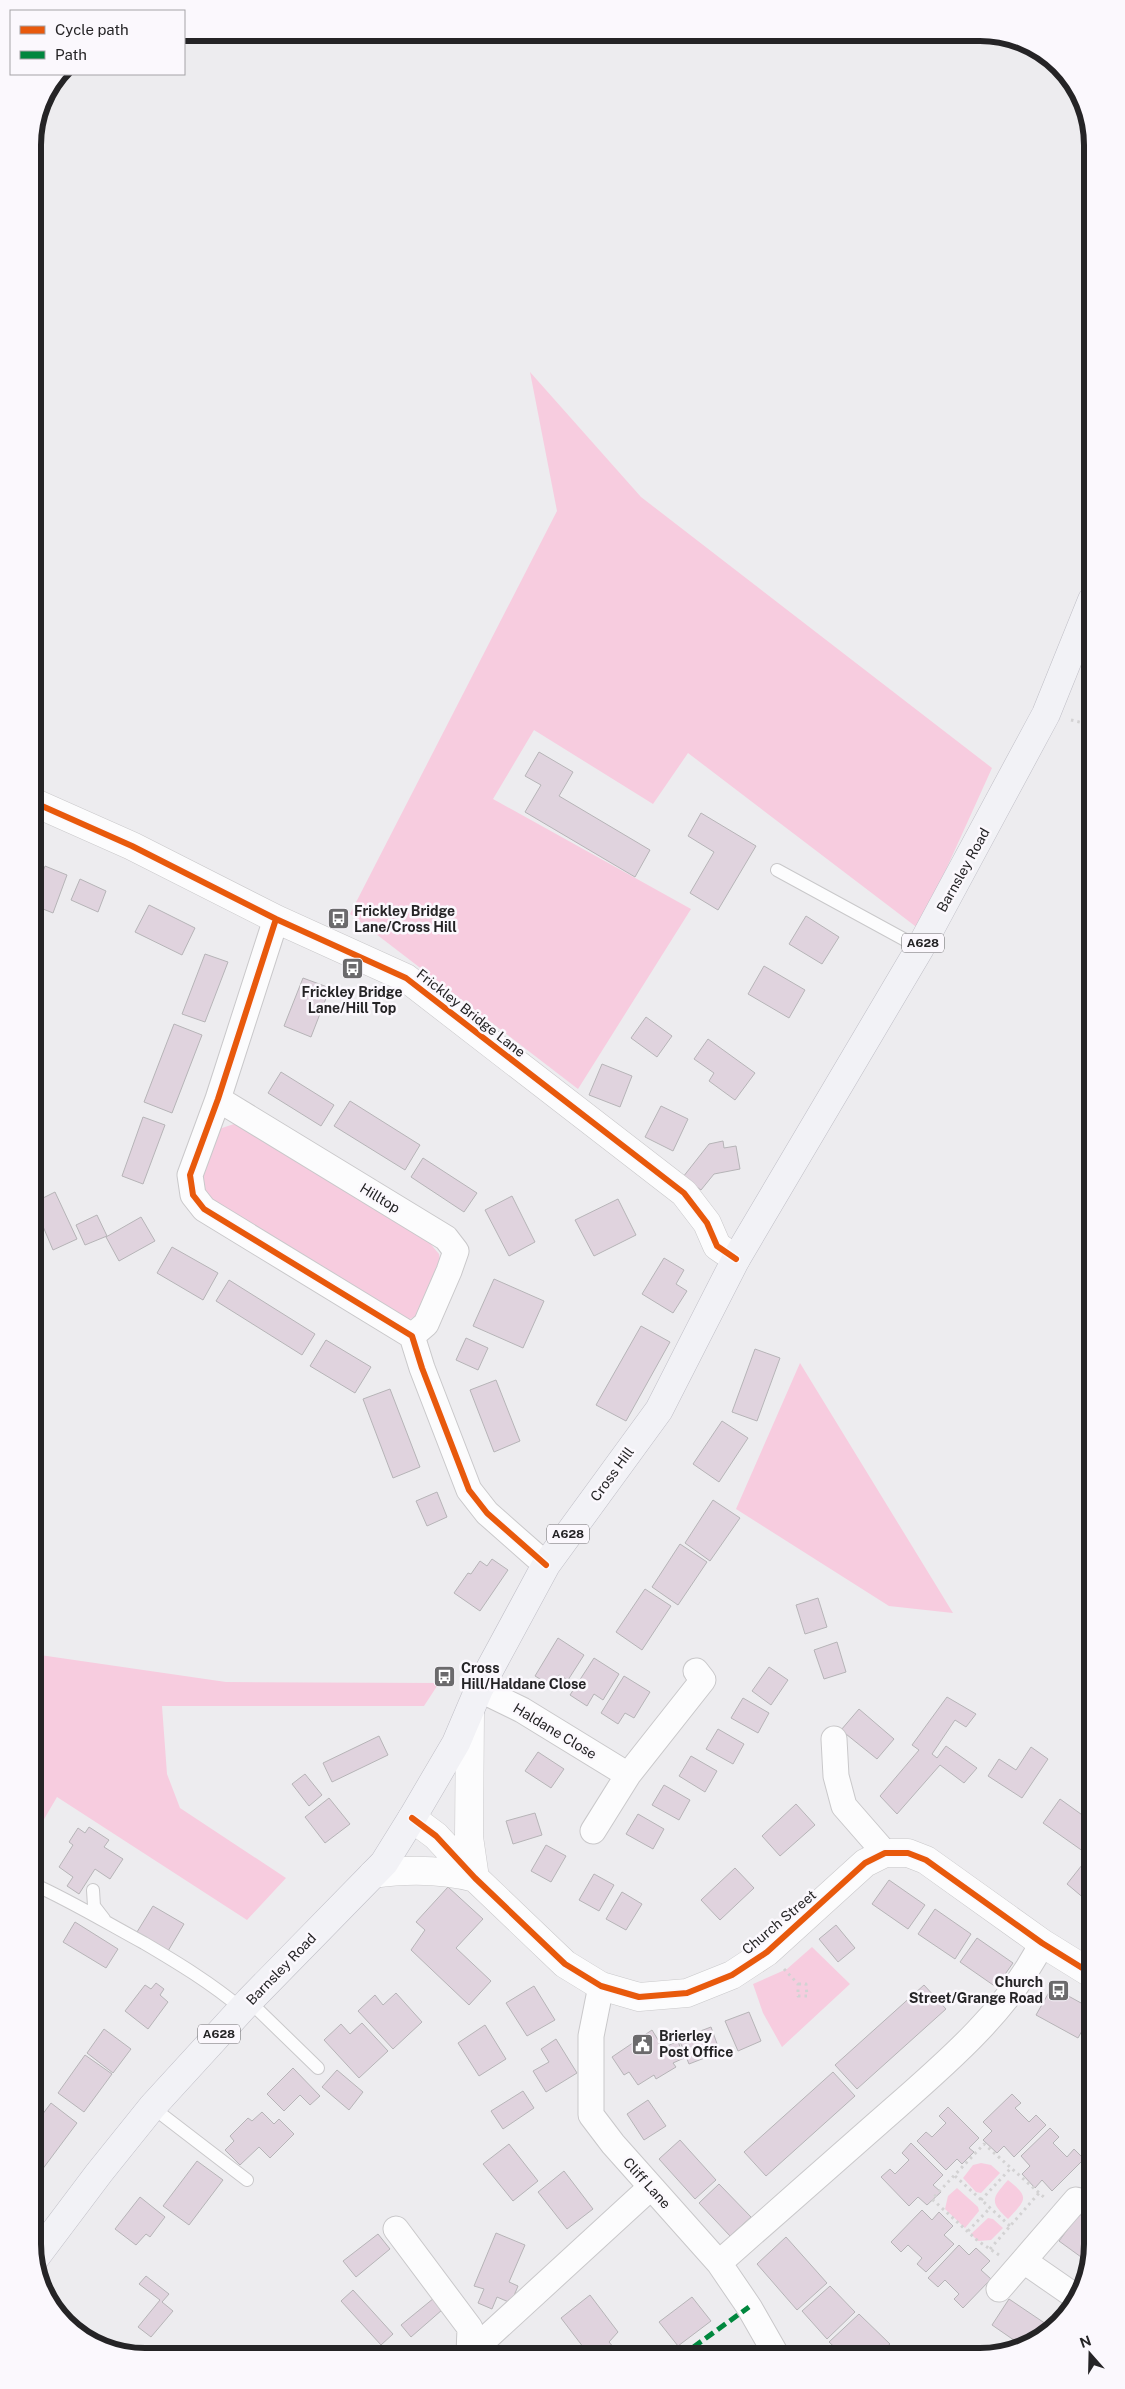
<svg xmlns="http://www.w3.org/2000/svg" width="1125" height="2389" viewBox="0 0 1125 2389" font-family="'Public Sans',sans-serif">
<rect width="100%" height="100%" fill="#edecef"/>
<!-- green -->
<path fill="#f7ccdf" d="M530 372 641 497 992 768 919 929 688 753 653 804 534 730 493 799 691 909 578 1089 350 914 557 511Z
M237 1123 428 1241 439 1254 441 1267 420 1314 410 1319 398 1320 219 1207 206 1194 201 1183 216 1130Z
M800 1363 953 1613 889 1606 736 1509Z
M33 1654 226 1682 439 1683 424 1706H162L167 1774 180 1808 286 1878 247 1920 57 1797 33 1838Z
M812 1947 850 1984 782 2047 763 2013 753 1984 787 1969Z
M981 2163 991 2165 1000 2173 981 2193 976 2192 963 2178 973 2165Z
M1008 2180C1031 2198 1025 2200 1008 2219 989 2202 992 2198 1008 2180Z
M957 2188 978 2207 979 2211 965 2228 945 2209 948 2196Z
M988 2218 993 2219 1003 2228 991 2240 978 2241 971 2234Z"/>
<!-- building -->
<path fill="#e0d3de" stroke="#b6b4b7" d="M539 752 573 772 559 796 650 850 635 877 525 812 541 785 525 776Z
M701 813 756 846 718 910 690 893 714 852 688 836Z
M45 866 67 875 53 913 33 905V878L40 881Z
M80 879 106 891 98 912 71 900Z
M149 905 195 928 182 955 135 932Z
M806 916 839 937 822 964 789 944Z
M205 954 228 962 205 1022 182 1014Z
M764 966 805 990 789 1018 748 994Z
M303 978 330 988 311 1037 284 1026Z
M646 1017 672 1036 657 1057 631 1038Z
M174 1024 202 1035 172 1113 144 1102Z
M708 1039 755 1073 735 1100 709 1081 714 1073 694 1059Z
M602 1064 632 1076 620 1107 589 1095Z
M281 1072 334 1105 321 1126 268 1093Z
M350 1101 420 1145 405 1170 334 1126Z
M661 1106 688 1119 673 1151 645 1137Z
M143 1117 165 1125 143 1184 122 1176Z
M723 1141 724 1148 736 1146 740 1169 714 1174 701 1190 683 1177 709 1144Z
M423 1158 477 1193 464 1212 411 1177Z
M55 1192 77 1239 53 1250 33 1203Z
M512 1196 535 1242 509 1256 485 1210Z
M618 1199 636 1235 594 1256 575 1220Z
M97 1215 107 1236 85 1245 76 1225Z
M141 1217 155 1241 119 1261 106 1237Z
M172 1247 218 1273 203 1300 157 1273Z
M664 1258 684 1270 676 1284 687 1291 673 1313 642 1294Z
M494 1279 544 1301 523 1348 473 1326Z
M229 1280 315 1334 302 1355 216 1301Z
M641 1326 670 1342 626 1421 596 1405Z
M466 1338 488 1348 478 1370 456 1360Z
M326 1340 371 1367 355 1393 310 1366Z
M755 1349 780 1358 757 1421 732 1412Z
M496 1380 520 1441 494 1452 470 1390Z
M390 1389 420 1467 393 1478 363 1399Z
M722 1421 748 1438 719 1482 693 1464Z
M437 1492 447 1517 427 1526 416 1501Z
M713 1500 740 1518 710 1561 685 1543Z
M680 1544 707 1562 678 1605 652 1587Z
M492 1559 508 1570 480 1611 454 1593 468 1573 471 1574 480 1561 487 1566Z
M645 1589 671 1606 642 1650 616 1632Z
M818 1598 827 1627 805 1634 796 1605Z
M558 1638 584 1655 568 1680 559 1675 552 1686 535 1676Z
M837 1642 846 1672 824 1679 814 1650Z
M594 1658 619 1674 603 1700 594 1694 587 1706 570 1695Z
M769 1667 788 1680 771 1705 752 1691Z
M624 1676 650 1692 634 1718 625 1713 618 1724 601 1713Z
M947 1697 976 1714 966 1727 955 1720 932 1754 937 1758 946 1746 977 1768 964 1783 940 1765 897 1814 880 1796 919 1750 912 1745Z
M743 1698 769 1713 758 1733 731 1718Z
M859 1709 894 1739 877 1759 841 1730Z
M718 1729 744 1744 733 1764 706 1749Z
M379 1736 388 1755 332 1782 323 1763Z
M1031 1747 1048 1759 1022 1798 988 1776 999 1759 1016 1770Z
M538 1752 564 1769 551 1788 525 1771Z
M691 1756 717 1771 705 1792 679 1776Z
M305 1774 322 1795 309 1806 292 1784Z
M664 1785 690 1800 679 1820 652 1805Z
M329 1798 350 1824 325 1843 305 1817Z
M1060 1799 1092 1822V1845L1087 1854 1043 1823Z
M796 1804 815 1825 780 1856 762 1836Z
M535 1813 542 1835 513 1844 506 1821Z
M638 1814 664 1829 653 1849 626 1834Z
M89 1827 109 1840 104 1847 123 1859 110 1879 95 1869 79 1894 67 1886 73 1877 59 1867 73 1845 69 1842 78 1828 85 1833Z
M546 1845 566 1856 551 1882 531 1871Z
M1082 1865 1092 1873V1905L1067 1884Z
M735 1868 754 1888 720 1920 701 1900Z
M594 1874 614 1885 599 1911 579 1900Z
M889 1880 925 1905 908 1929 872 1904Z
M448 1887 483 1919 456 1948 491 1981 469 2005 411 1950 425 1930 416 1922Z
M622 1892 642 1904 626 1930 606 1919Z
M153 1906 184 1924 168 1951 137 1932Z
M935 1909 971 1934 955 1959 918 1934Z
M75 1922 118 1949 106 1968 63 1942Z
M836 1925 855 1948 838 1962 819 1939Z
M977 1938 1013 1963 996 1987 960 1962Z
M156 1983 164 1989 160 1995 168 2002 148 2029 125 2011 145 1985 151 1989Z
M924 1985 946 2009 857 2089 835 2065Z
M534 1986 555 2020 527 2036 506 2003Z
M1052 1987 1092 2009V2034L1083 2029 1078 2038 1036 2015Z
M396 1993 422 2022 393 2049 358 2011 375 1995 383 2005Z
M749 2012 761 2041 738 2051 725 2021Z
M362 2023 388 2051 359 2078 324 2040 341 2024 350 2034Z
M485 2025 506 2059 479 2076 458 2043Z
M711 2027 720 2052 689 2064 679 2039Z
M104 2029 131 2049 113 2073 87 2053Z
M652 2030 663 2048 678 2041 684 2058 673 2063 676 2067 656 2079 654 2075 638 2085 629 2072 624 2075 612 2057Z
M556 2039 577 2073 546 2092 533 2071 549 2062 541 2049Z
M85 2055 112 2074 84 2112 58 2093Z
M293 2068 320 2096 310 2105 300 2095 284 2111 267 2094Z
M337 2070 363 2092 349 2110 322 2087Z
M833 2072 855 2096 766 2176 744 2152Z
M523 2091 534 2108 503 2129 491 2111Z
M1012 2094 1021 2103 1015 2108 1029 2122 1036 2115 1046 2125 1014 2157 1004 2146 997 2153 983 2140 992 2131 983 2122Z
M648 2100 666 2126 644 2140 627 2114Z
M51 2103 77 2123 33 2182V2127Z
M948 2107 979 2138 969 2148 974 2152 962 2164 957 2159 946 2170 917 2141 926 2132 932 2137 946 2123 939 2116Z
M262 2112 274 2124 279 2119 294 2134 270 2158 259 2147 240 2165 225 2150 234 2141 230 2136 248 2118 252 2121Z
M1050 2128 1059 2137 1053 2143 1067 2157 1074 2149 1084 2159 1052 2191 1042 2180 1035 2188 1022 2174 1030 2166 1021 2156Z
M680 2140 716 2180 695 2199 659 2159Z
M911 2143 943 2175 933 2185 941 2192 927 2205 918 2197 909 2206 881 2177 890 2169 895 2174 909 2160 902 2153Z
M509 2144 538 2181 513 2201 483 2164Z
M197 2161 223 2180 189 2225 163 2206Z
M564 2171 593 2209 567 2229 538 2192Z
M719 2184 751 2217 730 2236 699 2203Z
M140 2197 165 2217 150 2237 146 2234 136 2245 115 2229Z
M922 2210 932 2220 939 2212 953 2226 944 2235 954 2244 926 2272 917 2264 922 2258 908 2245 901 2252 891 2242Z
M1079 2214 1092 2223V2242L1081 2257 1059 2241Z
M496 2233 525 2245 509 2282 518 2286 511 2303 497 2297 492 2309 478 2303 484 2289 474 2286Z
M378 2234 390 2249 356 2277 343 2261Z
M786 2237 827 2283 797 2310 757 2264Z
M959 2245 969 2255 976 2248 990 2261 981 2270 991 2279 963 2308 954 2299 959 2294 945 2280 938 2287 928 2278Z
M146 2276 169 2294 162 2302 173 2311 151 2337 138 2327 160 2300 139 2284Z
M830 2286 855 2312 827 2339 802 2311Z
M353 2290 393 2334 381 2345 341 2301Z
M590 2295 618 2332 609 2342 620 2355 618 2356H590L561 2318Z
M692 2297 711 2321 678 2346 659 2322Z
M434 2298 442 2310 411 2337 401 2325Z
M1009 2299 1049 2326 1024 2347 992 2325Z
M56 2306 84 2328 79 2334 77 2333Z
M859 2314 890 2344 876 2356H844L829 2342Z
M893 2348 901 2356H883Z"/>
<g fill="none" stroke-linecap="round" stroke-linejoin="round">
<defs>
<path id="service" d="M777 870 920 948
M33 1884C71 1901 107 1923 144 1943 178 1963 211 1983 242 2009
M93 1890 94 1906 104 1919
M249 2001 318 2068
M152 2107 247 2180"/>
<path id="minor" d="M276 919 218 1099 190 1175 193 1195 204 1209 412 1336 422 1368 469 1490 487 1513 546 1565
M218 1099 446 1238 456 1251 449 1271 426 1324 412 1336
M479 1689 522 1710 628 1775
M834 1739 836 1776 844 1806 885 1853
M593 1831 628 1775 703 1680 696 1671
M601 1986 591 2036V2115L613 2144 719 2263 749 2307 777 2356
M396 2229 470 2328 469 2354
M1024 2261 1076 2297
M719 2263C772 2216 825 2170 878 2123 937 2071 1007 2014 1042 1943
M999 2289 1076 2200
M471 2356 469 2354 651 2187"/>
<path id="tertiary" d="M33 802 132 846 276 919 406 978 684 1193 707 1223 717 1246 736 1259
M412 1818 436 1836 475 1878 565 1964 601 1986 639 1997 687 1993 732 1975 767 1952 865 1863 885 1853H908L926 1860 1042 1943 1092 1974
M373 1874C408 1869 441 1869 475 1878L469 1837 470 1712"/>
<path id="trunk" d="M35 2258 99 2173 152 2107 249 2001 384 1863 412 1818 456 1743 479 1689 546 1565 659 1410 736 1259 920 948 1046 714 1092 600"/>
</defs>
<!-- service casing -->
<use href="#service" stroke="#c9c8ca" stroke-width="14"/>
<!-- minor casing -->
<use href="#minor" stroke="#c9c8ca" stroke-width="27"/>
<!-- tertiary casing -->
<use href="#tertiary" stroke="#c9c8ca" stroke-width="29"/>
<!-- trunk casing -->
<use href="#trunk" stroke="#bfbec6" stroke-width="29"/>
<!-- path -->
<path stroke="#d3d2d3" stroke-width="3" stroke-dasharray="2.5 4" stroke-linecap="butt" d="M1071 720 1092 725
M784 1969 798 1984V1996H807L806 1984H798
M955 2176 1010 2226
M981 2200 1011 2168
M968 2231 990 2208
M990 2249 1039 2193
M999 2255 978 2241 932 2199 984 2144 1046 2199"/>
<!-- service -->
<use href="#service" stroke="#fcfcfd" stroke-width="12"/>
<!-- minor -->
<use href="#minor" stroke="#fcfcfd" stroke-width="25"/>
<!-- tertiary -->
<use href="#tertiary" stroke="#fcfcfd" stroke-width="28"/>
<!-- trunk -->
<use href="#trunk" stroke="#f2f2f6" stroke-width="28"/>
<!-- quiet -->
<path stroke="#00873e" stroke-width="5" stroke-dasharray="10 5" stroke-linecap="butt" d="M681 2356 749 2307"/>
<defs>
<path id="cycleway" d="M33 802 132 846 276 919 406 978 684 1193 707 1223 717 1246 736 1259
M276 919 218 1099 190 1175 193 1195 204 1209 412 1336 422 1368 469 1490 487 1513 546 1565
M412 1818 436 1836 475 1878 565 1964 601 1986 639 1997 687 1993 732 1975 767 1952 865 1863 885 1853H908L926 1860 1042 1943 1092 1974"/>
</defs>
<!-- cycleway casing -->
<use href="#cycleway" stroke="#fbf8fd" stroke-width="9"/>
<!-- cycleway -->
<use href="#cycleway" stroke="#e8590c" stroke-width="6"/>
</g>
<!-- icons -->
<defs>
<symbol id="bus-square" viewBox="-11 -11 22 22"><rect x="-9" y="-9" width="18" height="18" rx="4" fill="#6b6a6c" stroke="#fbf8fd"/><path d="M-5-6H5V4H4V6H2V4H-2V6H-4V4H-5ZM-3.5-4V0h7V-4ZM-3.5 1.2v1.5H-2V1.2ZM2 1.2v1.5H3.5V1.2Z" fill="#fff"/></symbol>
<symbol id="civic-square" viewBox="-11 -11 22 22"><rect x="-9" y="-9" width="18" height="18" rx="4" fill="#6b6a6c" stroke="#fbf8fd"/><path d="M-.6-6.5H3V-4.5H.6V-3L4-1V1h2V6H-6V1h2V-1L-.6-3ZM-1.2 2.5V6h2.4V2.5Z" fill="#fff"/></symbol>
</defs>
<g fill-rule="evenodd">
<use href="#bus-square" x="326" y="906" width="25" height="25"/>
<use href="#bus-square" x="340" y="956" width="25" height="25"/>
<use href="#bus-square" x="432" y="1664" width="25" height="25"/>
<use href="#bus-square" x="1046" y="1978" width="25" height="25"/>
<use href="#civic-square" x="630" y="2032" width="25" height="25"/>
</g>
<g text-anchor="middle" stroke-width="5" stroke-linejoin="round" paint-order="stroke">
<!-- shield labels -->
<g fill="#fbf8fd" stroke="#656466" stroke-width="1">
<rect x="902" y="933.5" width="42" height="19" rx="4"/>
<rect x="547" y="1524.5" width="42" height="19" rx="4"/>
<rect x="198" y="2024.5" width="42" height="19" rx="4"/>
</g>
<g font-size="12" font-weight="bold" fill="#252426">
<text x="923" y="947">A628</text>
<text x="568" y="1538">A628</text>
<text x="219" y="2038">A628</text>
</g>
<!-- street labels -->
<g font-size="14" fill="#252426" stroke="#fbf8fd">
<text transform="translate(963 870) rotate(-61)" y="5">Barnsley Road</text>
<text transform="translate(471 1013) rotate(38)" y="5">Frickley Bridge Lane</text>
<text transform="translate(380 1198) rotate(31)" y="5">Hilltop</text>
<text transform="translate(612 1474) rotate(-54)" y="5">Cross Hill</text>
<text transform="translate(555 1731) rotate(31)" y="5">Haldane Close</text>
<text transform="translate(779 1922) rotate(-40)" y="5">Church Street</text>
<text transform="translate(281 1969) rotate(-46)" y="5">Barnsley Road</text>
<text transform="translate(647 2183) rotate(48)" y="5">Cliff Lane</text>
</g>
<!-- poi labels -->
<g font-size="14" font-weight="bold" fill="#252426" stroke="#fbf8fd" text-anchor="start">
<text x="354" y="916">Frickley Bridge<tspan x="354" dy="16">Lane/Cross Hill</tspan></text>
<text x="352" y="997" text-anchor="middle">Frickley Bridge<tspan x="352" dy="16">Lane/Hill Top</tspan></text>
<text x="461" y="1673">Cross<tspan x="461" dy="16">Hill/Haldane Close</tspan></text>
<text x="1043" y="1987" text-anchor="end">Church<tspan x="1043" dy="16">Street/Grange Road</tspan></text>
<text x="659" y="2041">Brierley<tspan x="659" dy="16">Post Office</tspan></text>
</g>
</g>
<!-- crop -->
<path d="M0 0H1125V2389H0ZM145 41H980A104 104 0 0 1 1084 145V2244A104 104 0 0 1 980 2348H145A104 104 0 0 1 41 2244V145A104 104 0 0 1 145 41Z" fill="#fbf8fd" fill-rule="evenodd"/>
<path fill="none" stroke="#252426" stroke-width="6" d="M145 41H980A104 104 0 0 1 1084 145V2244A104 104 0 0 1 980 2348H145A104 104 0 0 1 41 2244V145A104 104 0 0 1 145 41Z"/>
<!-- legend -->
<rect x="10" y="10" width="175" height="65" fill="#fbf8fd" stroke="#a5a3a7"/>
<rect x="20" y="26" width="25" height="8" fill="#e8590c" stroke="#a5a3a7"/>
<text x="55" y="35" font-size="15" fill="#252426">Cycle path</text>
<rect x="20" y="51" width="25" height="8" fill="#00873e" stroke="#a5a3a7"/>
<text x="55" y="60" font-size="15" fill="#252426">Path</text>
<!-- north arrow -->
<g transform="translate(1090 2354) rotate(340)" stroke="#fbf8fd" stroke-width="4" paint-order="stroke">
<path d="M0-4L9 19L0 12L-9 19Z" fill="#252426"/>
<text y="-8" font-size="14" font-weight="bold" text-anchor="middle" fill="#252426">N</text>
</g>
</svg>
